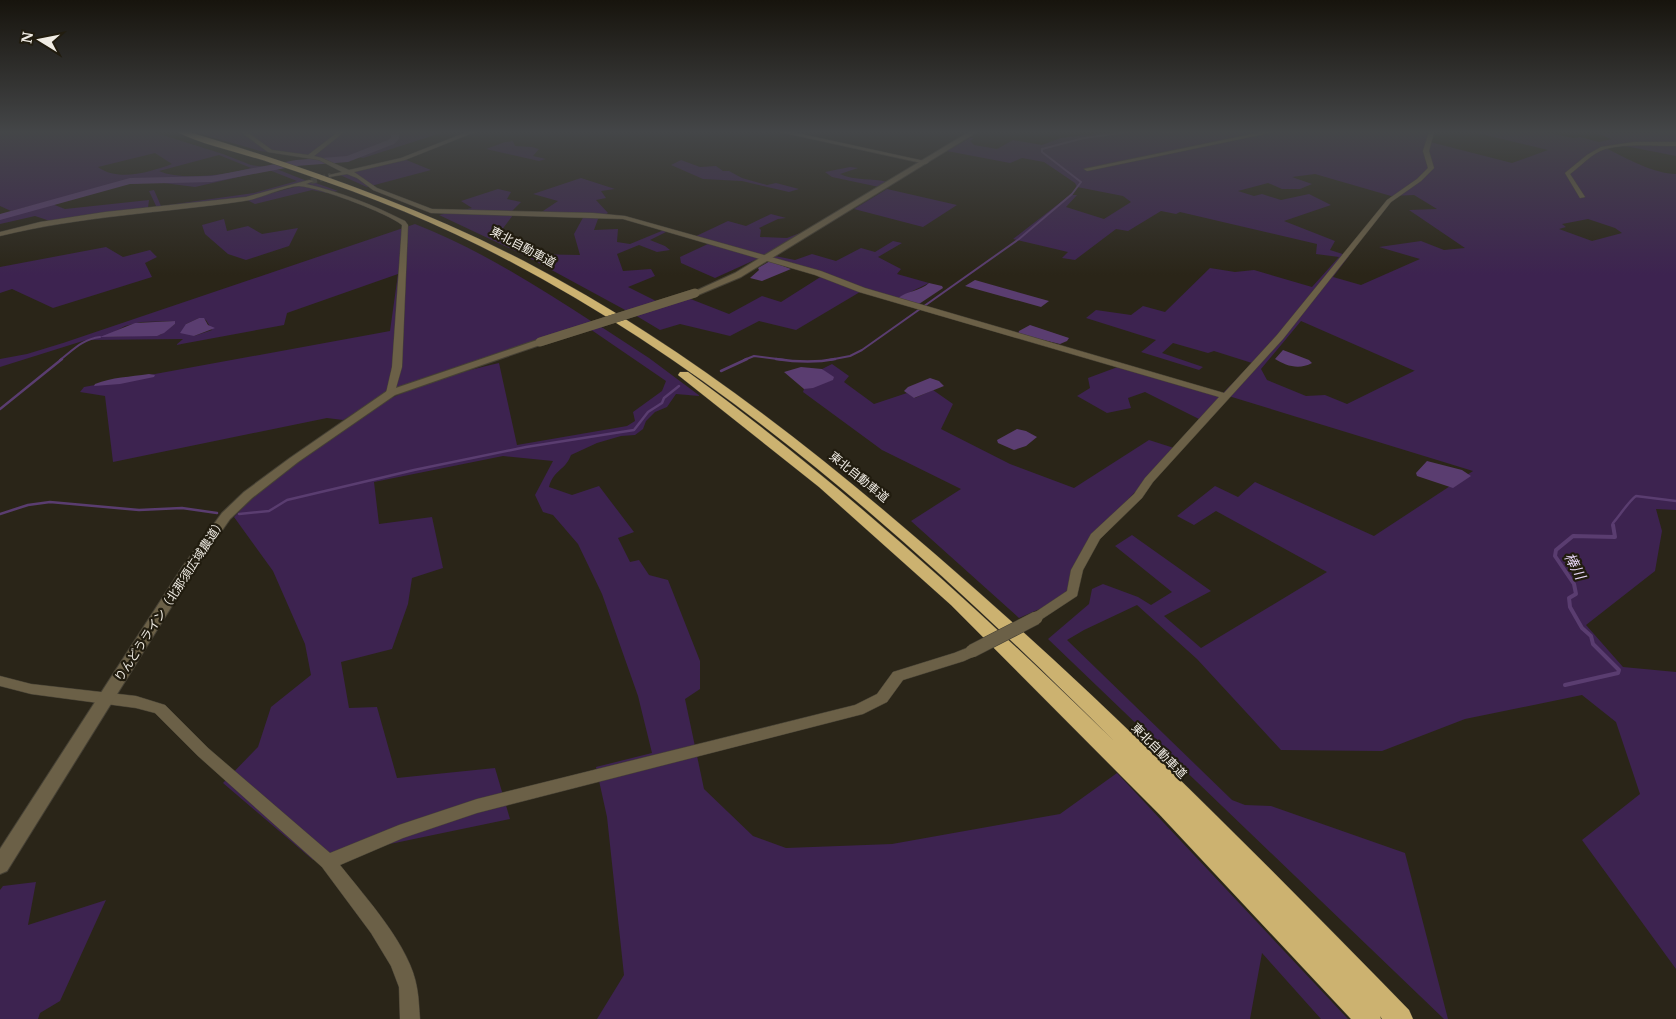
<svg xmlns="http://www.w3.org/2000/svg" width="1676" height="1019" viewBox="0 0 1676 1019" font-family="Merriweather,'Noto Sans JP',serif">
<rect width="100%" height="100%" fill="#2a2518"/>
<!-- green -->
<path fill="#3d2350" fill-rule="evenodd" d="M0 132H153L223 154 251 165 274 168 307 181 245 199 157 208 149 191 154 190 161 206 254 193 297 181 269 170 195 187 156 182 130 184 129 180 11 211 0 206ZM155 153 172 164C150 172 118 182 98 167ZM219 155 251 168C228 175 181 181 159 171Z
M193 132H444L363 158 354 156 329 160 260 151Z
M1108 132H1432L1430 142 1512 163 1548 150 1473 132H1546L1573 138 1580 137 1599 142 1612 139 1596 133 1676 132V156L1625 146 1606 148C1625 158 1655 174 1676 174V510L1656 509 1662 531 1655 571 1586 625 1623 667 1676 672V969L1582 840 1640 794 1616 722 1582 695 1465 719 1382 751 1281 750 1197 659 1137 605 1084 630 1067 640 1232 800 1245 805 1271 806 1405 853 1448 1019H1444L1048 639 1089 604 1092 589 1103 584 1138 597 1151 605 1172 592 1115 546 1132 535 1211 591 1164 616 1201 648 1327 572 1216 511 1194 525 1177 516 1215 486 1238 497 1255 482 1374 536 1473 471 1222 394 1199 419 1145 392 1128 398 1131 408 1107 413 1077 396 1090 388 1088 378 1123 365 1222 394 1252 363 1214 351 1208 353 1173 343 1162 353 1203 367 1199 370 1141 352 1156 340 1086 318 1096 310 1131 315 1143 306 1165 312 1210 268 1235 272 1254 270 1312 287 1339 257 1316 254 1317 244 1180 212 1176 214 1161 211 1128 231 1116 229 1075 260 1062 258 1068 252 1013 239 1070 195H1077L1066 207 1104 219 1131 202 1123 196 1077 187 1075 183 1044 162 1022 158 1010 163 947 151 970 138H974L970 141 974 145 997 149 1013 140 1042 145 1061 138ZM1315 174 1391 196 1414 195 1437 209 1409 210 1465 248 1444 250 1421 241 1379 247 1420 259 1361 285 1333 277 1349 256 1330 250 1335 241 1284 221 1331 205 1309 194 1281 200 1262 194 1254 196 1238 191 1268 183 1282 189H1300L1312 184 1292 177ZM1588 219 1615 228 1622 233 1592 241 1559 229 1566 227 1562 224ZM1301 321 1415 371H1414L1347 404 1325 395 1306 396 1267 380 1261 369Z
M513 141 515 146 532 147 539 149 533 156 546 159 539 161 486 149 505 142Z
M404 159 431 170 367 187 340 175Z
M681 160 700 167 716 166 723 171H729L742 178 767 185 776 183 799 189 789 192 742 181 703 179 671 165Z
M850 167 858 168 840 174C855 181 872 178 888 182L879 187 832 177 825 172Z
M581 178 615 189 601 191 606 198 596 200 608 213 598 219 594 230 618 229 617 242 630 244 664 230 668 231 650 240 665 246 670 250 657 252 639 245 617 254 623 271 651 269 655 276 628 287 658 302 627 311 524 255 439 215 472 208 461 201 498 189 511 192 507 199 521 202 509 214 513 215 501 231 505 242 528 254 580 255 574 234 585 214 540 213 558 201 533 194Z
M313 182 338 191 327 193 312 190 255 204 247 200Z
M887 189 957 205 923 227 854 209Z
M149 200 148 208 50 221 35 216 0 224V219L52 204 65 209Z
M771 214 786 218 778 219 759 228 761 230 760 237 787 238 808 230 759 258 715 278 681 263 680 257 710 243 692 238 728 221 746 226Z
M224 219 227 231 248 226 262 234 298 228 289 246 246 260 228 254 205 234 202 225Z
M415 224C479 249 537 286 594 323L435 374 405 385 343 420 327 418 113 462 105 396 80 392 84 387 390 331 398 274 287 313 284 325 176 345 183 339 86 340 0 367V359L27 354 63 343ZM199 318 206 320 212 330 194 336 186 324ZM174 321 175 324 160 335 105 337 125 326 141 322Z
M893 241 902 243 878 257 901 269 897 274 929 283 896 299 865 289 796 330 759 321 730 336 680 324 660 330 635 315 688 298 729 314 762 296 781 302 822 276 769 260 775 256 795 260 812 254 836 261 861 248 875 252Z
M106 247 123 257 150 250 157 257 145 263 152 277 53 308 12 289 0 293V267Z
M600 326 649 358 700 396 676 394 667 407 655 412 646 421 643 429 635 435 621 436 597 443 571 455C565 471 554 469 549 487L572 495 599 486 634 532 618 538 630 562 639 560 649 575 668 580 700 661V689L685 699 704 789 753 836 786 848 892 844 1060 814 1117 773 1348 1019H1321L1262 953 1250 1019H597L624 975 607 817 596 767 652 753 638 696 602 594 578 544 553 515 543 512 535 495 553 461 503 456 374 482 379 524 432 517 443 568 412 578 408 604 392 649 341 662 349 708 377 707 397 778 495 768 510 819 313 860 223 783 258 747 271 707 311 675 305 644 273 571 234 517C265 483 305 456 343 429 361 417 378 403 398 395 430 380 465 371 499 363L517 445 627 426 635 421 633 412 662 391 666 381 590 329Z
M832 364 849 376 844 382 874 404 907 393 915 398 933 390 953 404 941 429 1010 464 1074 488 1149 440 1174 448 1140 487 1087 542 1069 589 1051 604 1019 618 911 521 961 489 882 450 803 392 804 389 832 380 822 369Z
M36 882 28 925 106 900 60 1001 40 1013 38 1019H0V890L3 886Z"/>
<!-- water -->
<path fill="#5a3d70" d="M770 261 791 269 762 281 750 278 759 270 758 268Z
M975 280 1049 301 1041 307 965 286Z
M929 283 942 286 943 288 919 304 898 298C907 291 920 291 929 283Z
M199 318H204L208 325 215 328 194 336 180 333 186 324Z
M175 321V324L164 333 157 336 100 337 135 323Z
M1030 325 1069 338 1067 341 1060 344 1018 334 1019 331Z
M1283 350 1309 360 1312 363C1299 370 1286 366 1275 359Z
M801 367 822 369 834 377 833 380 813 388 804 389 784 372Z
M149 374 155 375 154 377 120 384 94 386 95 384C112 377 130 377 149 374Z
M930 378 939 381 944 386 914 398 904 391 908 387Z
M1017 429 1026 431 1037 437 1026 446 1014 450 998 443 997 440Z
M1427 461 1462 470 1471 476 1453 488 1417 476 1416 473Z"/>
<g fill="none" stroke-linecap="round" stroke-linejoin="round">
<!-- stream-far2 -->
<path stroke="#5a3d70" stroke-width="2" d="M1163 132H1173
M60 360C73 350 83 339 100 337
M744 360 754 356 785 360
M829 360 850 356 862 350 1019 239 1072 194 1081 182 1042 152V149L1084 138 1128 132"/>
<!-- stream-far1 -->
<path stroke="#5a3d70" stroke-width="2.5" d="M776 359C796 362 815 363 835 359
M721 371 747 359
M0 409 62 359
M0 514 28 505 50 502 139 510 182 508 217 513
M239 514 269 511 287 500 414 470 526 447 634 430 648 412 662 403 664 398 679 386
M1613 526V523C1620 515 1629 501 1636 496L1676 501"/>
<!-- stream -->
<path stroke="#5a3d70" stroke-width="4" d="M1565 685 1618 673 1619 670 1593 644 1591 636 1582 628 1570 607 1569 598 1576 594 1574 584 1555 556 1556 550 1573 536 1615 537 1613 525"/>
<!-- river -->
<path fill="#5a3d70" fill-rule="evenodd" d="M391 132H399V139L394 144 348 162 296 166 212 182 130 184 0 220V214L130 178 212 176 296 160 347 156 388 140 391 138Z"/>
<!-- minor-tunnel -->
<path stroke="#484337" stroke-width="6" stroke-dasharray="6 3" stroke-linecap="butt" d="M311 181 331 176"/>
<defs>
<path id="minor" d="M241 132H247L272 150 308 155 338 132H344L314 156 322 158 349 170 401 158 467 132H475L405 160 354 172 377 188 432 209 593 213 625 216 821 271 865 288 1224 393 1277 335 1387 200 1417 179 1428 168 1423 151 1429 132H1434L1429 151 1434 168 1421 181 1391 202 1283 339 1153 482 1142 498 1100 539 1083 570 1077 596 1036 623 1031 621 1030 618 1031 615 1067 591 1071 570 1091 534 1134 494 1145 478 1219 397 859 292 815 275 623 219 431 213 373 190 357 178 347 174 329 177V175L342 172 319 160 268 152Z
M780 132H792L929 162 926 164Z
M1262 132H1274L1087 171 1084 169Z
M1634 142H1676V146C1653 146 1627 143 1605 149 1592 153 1581 166 1570 174L1585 197 1580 198 1565 173 1587 155 1601 147Z
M309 180 314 181 306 184C341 192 373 205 405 221L408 225 402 367 394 395 391 396 386 393 392 367 402 225C388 213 318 187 299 186 285 186 260 199 244 201 162 213 82 216 0 236V232L40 222 105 212 246 197Z
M972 646 977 647 979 651 977 655 964 661 903 680 887 702 863 714 477 813 403 838 340 865C366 898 411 947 417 988 419 998 419 1009 420 1019H400L399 987 391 966 371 933 322 867 198 756 155 713 136 708 31 694 0 686V676L31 684 136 696 165 705 208 748 330 853 399 825 477 799 855 705 877 694 893 672 954 653Z"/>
<path id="tertiary" d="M969 132H977L741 277 698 295 691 293 735 273Z
M540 339 543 340V344L395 395 298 462 252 498 230 519 193 572 7 871 0 874V849L183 566 222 513 244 492 290 458 387 391Z"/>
<path id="motorway" d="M177 132H189C304 167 417 206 524 261 674 339 808 444 935 554 1101 697 1256 853 1409 1010L1413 1019H1382L1380 1016 1381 1019H1351L1159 814 951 605 819 487 678 375 680 372H688C841 483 980 610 1115 742 925 553 721 366 480 246 414 213 344 187 274 164 243 153 205 146 177 132Z"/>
</defs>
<!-- minor casing -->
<use href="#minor" stroke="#464135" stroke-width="1"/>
<!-- tertiary casing -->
<use href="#tertiary" stroke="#464135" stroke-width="2"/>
<!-- motorway casing -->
<use href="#motorway" stroke="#464135" stroke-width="1"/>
<!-- minor -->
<use href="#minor" fill="#6b6047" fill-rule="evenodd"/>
<!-- tertiary -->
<use href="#tertiary" fill="#6b6047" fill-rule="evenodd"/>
<!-- motorway -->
<use href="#motorway" fill="#ccb270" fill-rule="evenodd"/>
<defs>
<path id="minor-bridge" d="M972 651 1036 618"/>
<path id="tertiary-bridge" d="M540 342 695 293"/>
</defs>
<!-- minor-bridge casing -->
<use href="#minor-bridge" stroke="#464135" stroke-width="14" stroke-linecap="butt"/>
<!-- tertiary-bridge casing -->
<use href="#tertiary-bridge" stroke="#464135" stroke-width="9" stroke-linecap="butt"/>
<!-- minor-bridge -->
<use href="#minor-bridge" stroke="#6b6047" stroke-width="13"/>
<!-- tertiary-bridge -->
<use href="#tertiary-bridge" stroke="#6b6047" stroke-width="9"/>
</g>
<!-- sky -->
<linearGradient id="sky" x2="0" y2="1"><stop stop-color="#17140d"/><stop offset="0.48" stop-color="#444648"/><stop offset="1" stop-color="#444648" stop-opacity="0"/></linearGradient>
<rect width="1676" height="275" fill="url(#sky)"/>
<g text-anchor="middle" stroke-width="4.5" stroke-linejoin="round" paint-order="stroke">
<!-- street labels -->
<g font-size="12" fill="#f0ece4" stroke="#211c0f">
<text transform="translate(523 247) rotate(28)" y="4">東北自動車道</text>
<text transform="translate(859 477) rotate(39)" y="4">東北自動車道</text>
<text transform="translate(170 600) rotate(-57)" y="4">りんどうライン（北那須広域農道）</text>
<text transform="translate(1159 751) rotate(45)" y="4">東北自動車道</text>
</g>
<!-- water labels -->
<g font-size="14" font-style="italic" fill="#e9d8f9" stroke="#211c0f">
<text transform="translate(1575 566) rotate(62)" y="5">棒川</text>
</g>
</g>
<!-- north arrow -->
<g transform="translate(40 40) rotate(280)" stroke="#211c0f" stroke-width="4" paint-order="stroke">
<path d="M0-4L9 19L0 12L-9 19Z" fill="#f0ece4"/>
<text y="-8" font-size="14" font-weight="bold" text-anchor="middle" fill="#f0ece4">N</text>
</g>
</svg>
